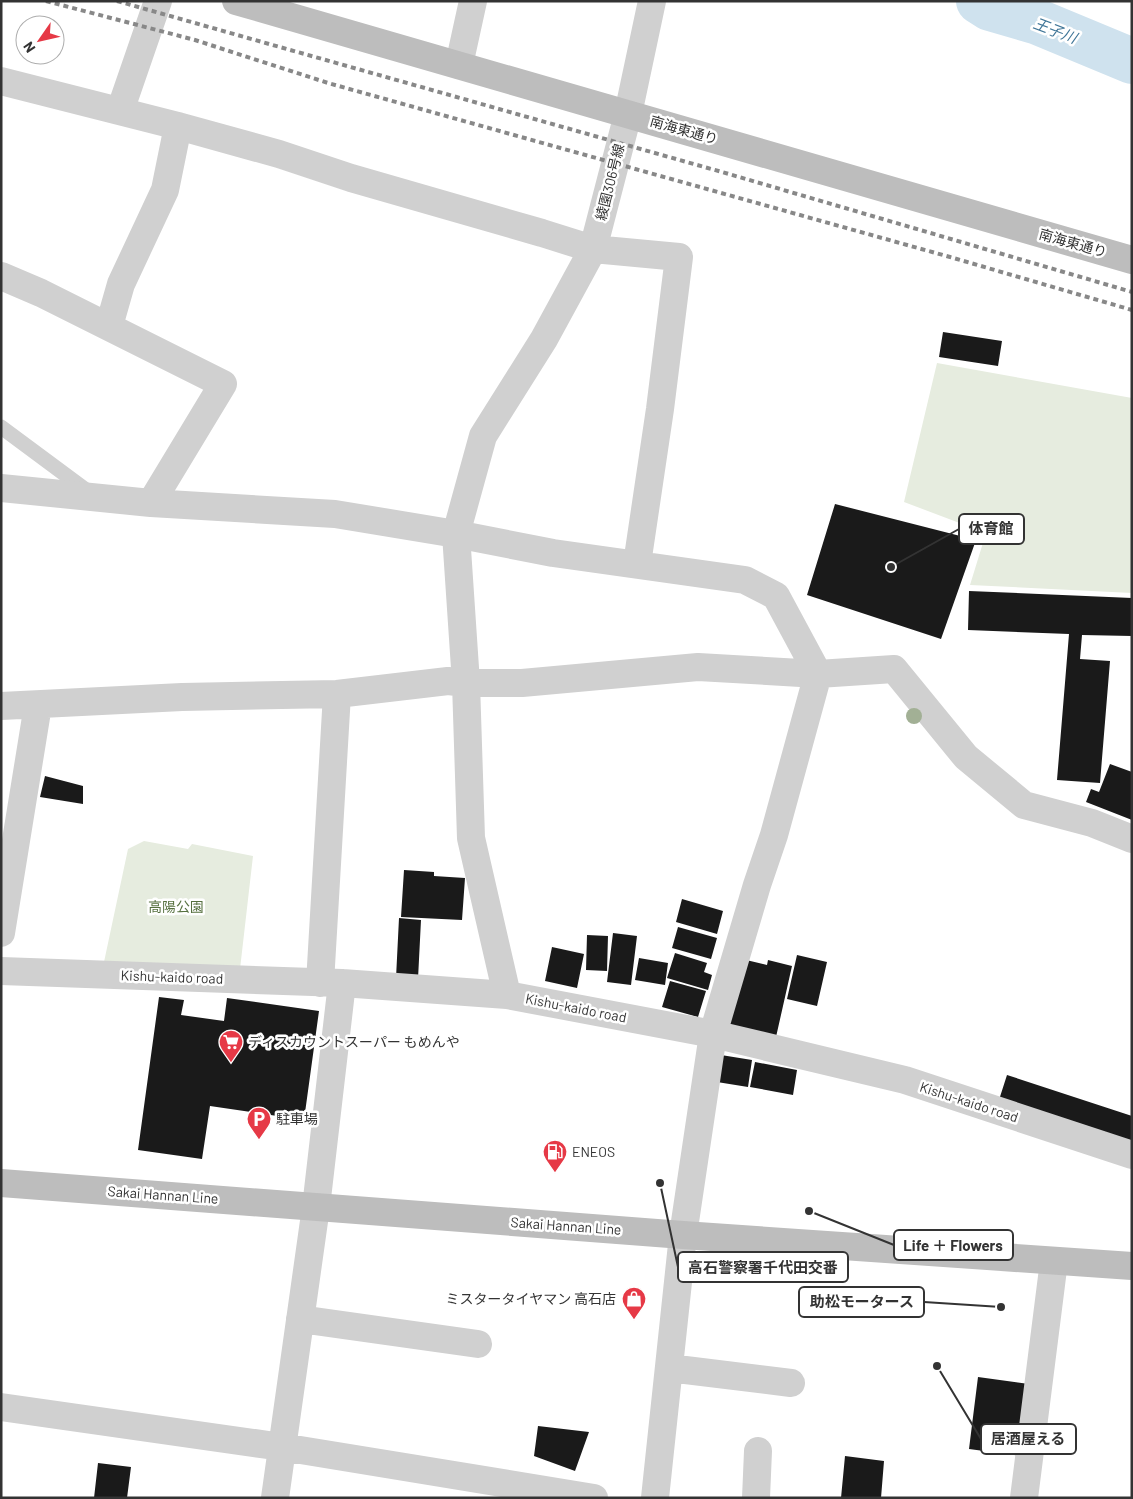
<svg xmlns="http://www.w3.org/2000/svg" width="1133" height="1499" viewBox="0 0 1133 1499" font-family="Barlow,'Noto Sans JP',sans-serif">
<rect width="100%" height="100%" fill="#fff"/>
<!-- green -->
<path fill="#e6ecdf" d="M937 363 1132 398V593L970 585 986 533 904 502Z
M144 841 188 849 192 844 253 856 240 969 104 962 128 849Z"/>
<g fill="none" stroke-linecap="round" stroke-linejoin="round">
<!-- river -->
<path stroke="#cfe2ee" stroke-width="46" d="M979 1 990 8 1038 22 1132 61"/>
</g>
<!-- building -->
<path fill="#1a1a1a" d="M943 332 1002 341 998 366 939 357Z
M835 504 976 540 941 639 807 595Z
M969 591 1132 598V636L1082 635 1080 659 1110 661 1100 783 1057 780 1069 634 968 630Z
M1110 764 1132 772V820L1086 802 1091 789 1099 792Z
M45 776 83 786V804L40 797Z
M404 870 434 872V876L465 878 462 920 401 917Z
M682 899 723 911 717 934 676 922Z
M399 918 421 920 418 979 396 978Z
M678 927 717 938 711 959 672 948Z
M613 933 637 936 631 985 607 982Z
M587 935 608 936 607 971 586 970Z
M552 947 584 954 577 988 545 981Z
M675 953 707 963 704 972 712 975 708 990 667 978Z
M797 955 827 962 817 1006 787 999Z
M639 958 668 963 665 985 635 980Z
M742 959 767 965 768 960 792 966 776 1037 731 1026 727 1018Z
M670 981 706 991 698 1017 662 1007Z
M159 997 184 1000 181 1015 224 1021 227 998 319 1011 304 1120 210 1106 202 1159 138 1150Z
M721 1055 752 1060 748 1087 717 1082Z
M755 1062 797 1070 793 1095 750 1087Z
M1007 1075 1132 1116V1143L998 1103Z
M978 1377 1029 1384 1021 1456 969 1449Z
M538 1426 589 1432 575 1471 534 1456Z
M845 1456 884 1461 881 1498H841Z
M98 1463 131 1467 127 1498H94Z"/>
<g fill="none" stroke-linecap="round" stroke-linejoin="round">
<!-- lane -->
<path stroke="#d0d0d0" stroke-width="15" d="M1 427 90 493"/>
<!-- street -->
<path stroke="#d0d0d0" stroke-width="28" d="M459 65 473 1
M1 81 178 126 279 154 351 178 542 233 593 249 679 257 660 409 637 564
M120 111 158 1
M1 276 41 293 223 384 151 503
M109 326 121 284 165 190 178 126
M1 488 151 503 335 514 456 534 553 553 745 580 776 596 818 674 774 835 757 885 713 1034 683 1235 655 1498
M1 706 182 697 337 694 448 681 466 683H522L698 667 818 674 894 669 966 757 1024 805 1092 823 1132 839
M1 933 38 705
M1 971 342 983 507 995 713 1034 905 1080 1132 1155
M320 983 337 694
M507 995 471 838 466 683 456 534 483 436 544 339 593 249 628 114 652 1
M300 1319 478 1344
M669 1368 791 1383
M1 1407 282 1447 594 1498
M275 1498 316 1207 342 983
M756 1498 758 1451
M1024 1498 1054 1261"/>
<!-- secondary -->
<path stroke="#bdbdbd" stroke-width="28" d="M236 1 1132 260
M1 1183 683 1235 1132 1266"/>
<!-- rail -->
<path stroke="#888" stroke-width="4" stroke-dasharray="5 4" stroke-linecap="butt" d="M46 1 195 40 328 83 950 257 1132 310
M117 1 722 172 1132 292"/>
</g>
<!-- trees -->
<circle fill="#a2b095" cx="914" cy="716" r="8"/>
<!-- icons -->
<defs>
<symbol id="supermarket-pin" viewBox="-11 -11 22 30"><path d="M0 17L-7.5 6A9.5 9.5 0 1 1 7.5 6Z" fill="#e63946" stroke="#fff"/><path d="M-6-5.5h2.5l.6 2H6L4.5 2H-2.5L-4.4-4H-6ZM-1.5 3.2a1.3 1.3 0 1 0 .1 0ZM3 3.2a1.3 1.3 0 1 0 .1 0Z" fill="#fff"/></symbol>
<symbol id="parking-pin" viewBox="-11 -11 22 30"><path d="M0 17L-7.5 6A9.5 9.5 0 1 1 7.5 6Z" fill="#e63946" stroke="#fff"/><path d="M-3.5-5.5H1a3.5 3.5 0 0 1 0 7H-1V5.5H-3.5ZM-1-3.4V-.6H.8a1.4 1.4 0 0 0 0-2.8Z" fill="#fff"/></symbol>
<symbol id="fuel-pin" viewBox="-11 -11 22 30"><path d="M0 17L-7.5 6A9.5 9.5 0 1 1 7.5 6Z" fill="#e63946" stroke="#fff"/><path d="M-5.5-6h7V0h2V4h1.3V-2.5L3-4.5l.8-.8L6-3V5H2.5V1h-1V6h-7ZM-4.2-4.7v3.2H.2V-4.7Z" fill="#fff"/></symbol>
<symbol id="shop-pin" viewBox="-11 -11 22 30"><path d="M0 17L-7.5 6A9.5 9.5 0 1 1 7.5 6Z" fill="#e63946" stroke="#fff"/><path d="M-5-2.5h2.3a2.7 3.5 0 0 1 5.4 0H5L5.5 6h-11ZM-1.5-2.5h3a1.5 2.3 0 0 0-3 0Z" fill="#fff"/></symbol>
</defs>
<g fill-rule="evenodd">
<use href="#supermarket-pin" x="217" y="1028" width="28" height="38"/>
<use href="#parking-pin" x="245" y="1105" width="28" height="38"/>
<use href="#fuel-pin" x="541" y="1138" width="28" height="38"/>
<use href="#shop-pin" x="620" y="1285" width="28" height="38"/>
</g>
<g text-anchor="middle" stroke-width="5" stroke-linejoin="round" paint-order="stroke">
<!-- street labels -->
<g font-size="14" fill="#333" stroke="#fff">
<text transform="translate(684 130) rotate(16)" y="5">南海東通り</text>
<text transform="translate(610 182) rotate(-76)" y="5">綾園306号線</text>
<text transform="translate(1073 243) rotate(16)" y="5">南海東通り</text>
<text transform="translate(172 977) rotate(2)" y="5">Kishu-kaido road</text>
<text transform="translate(576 1008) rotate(11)" y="5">Kishu-kaido road</text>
<text transform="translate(969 1102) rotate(18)" y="5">Kishu-kaido road</text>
<text transform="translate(163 1195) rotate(4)" y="5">Sakai Hannan Line</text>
<text transform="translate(566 1226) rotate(4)" y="5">Sakai Hannan Line</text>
</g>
<!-- park labels -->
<g font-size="14" fill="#56703f" stroke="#fff">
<text x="176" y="912">高陽公園</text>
</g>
<!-- poi labels -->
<g font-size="14" fill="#333" stroke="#fff" text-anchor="start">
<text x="248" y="1047">ディスカウントスーパー もめんや</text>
<text x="276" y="1124">駐車場</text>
<text x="572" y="1157">ENEOS</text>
<text x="616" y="1304" text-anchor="end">ミスタータイヤマン 高石店</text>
</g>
<!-- water labels -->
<g font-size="15" font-style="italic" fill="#3f7597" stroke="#fff">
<text transform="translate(1055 31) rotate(21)" y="5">王子川</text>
</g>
</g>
<!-- callouts -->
<path fill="none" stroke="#333" stroke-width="2" d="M891 567L959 529M809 1211L894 1245M660 1183L678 1267M1001 1307L924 1302M937 1366L981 1439"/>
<g fill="#333" stroke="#fff" stroke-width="2">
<circle cx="891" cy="567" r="5"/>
<circle cx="809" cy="1211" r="5"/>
<circle cx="660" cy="1183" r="5"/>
<circle cx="1001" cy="1307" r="5"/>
<circle cx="937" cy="1366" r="5"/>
</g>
<g fill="#fff" stroke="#333" stroke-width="2">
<rect x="959" y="514" width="65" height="30" rx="5"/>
<rect x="894" y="1230" width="119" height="30" rx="5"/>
<rect x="678" y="1252" width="170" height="30" rx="5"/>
<rect x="799" y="1287" width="125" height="30" rx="5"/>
<rect x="981" y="1424" width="95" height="30" rx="5"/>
</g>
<g font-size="15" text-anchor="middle" font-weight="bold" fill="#333">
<text x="991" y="534">体育館</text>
<text x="953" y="1251">Life ＋ Flowers</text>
<text x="763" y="1273">高石警察署千代田交番</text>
<text x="862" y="1307">助松モータース</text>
<text x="1028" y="1444">居酒屋える</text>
</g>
<!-- border -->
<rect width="1133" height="1499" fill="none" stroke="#333333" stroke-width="5"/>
<!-- north arrow -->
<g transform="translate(40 40) rotate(236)"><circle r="24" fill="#ffffff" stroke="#adadad"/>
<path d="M0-4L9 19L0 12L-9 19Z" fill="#e63946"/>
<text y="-8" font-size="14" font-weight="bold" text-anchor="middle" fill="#333333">N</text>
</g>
</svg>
